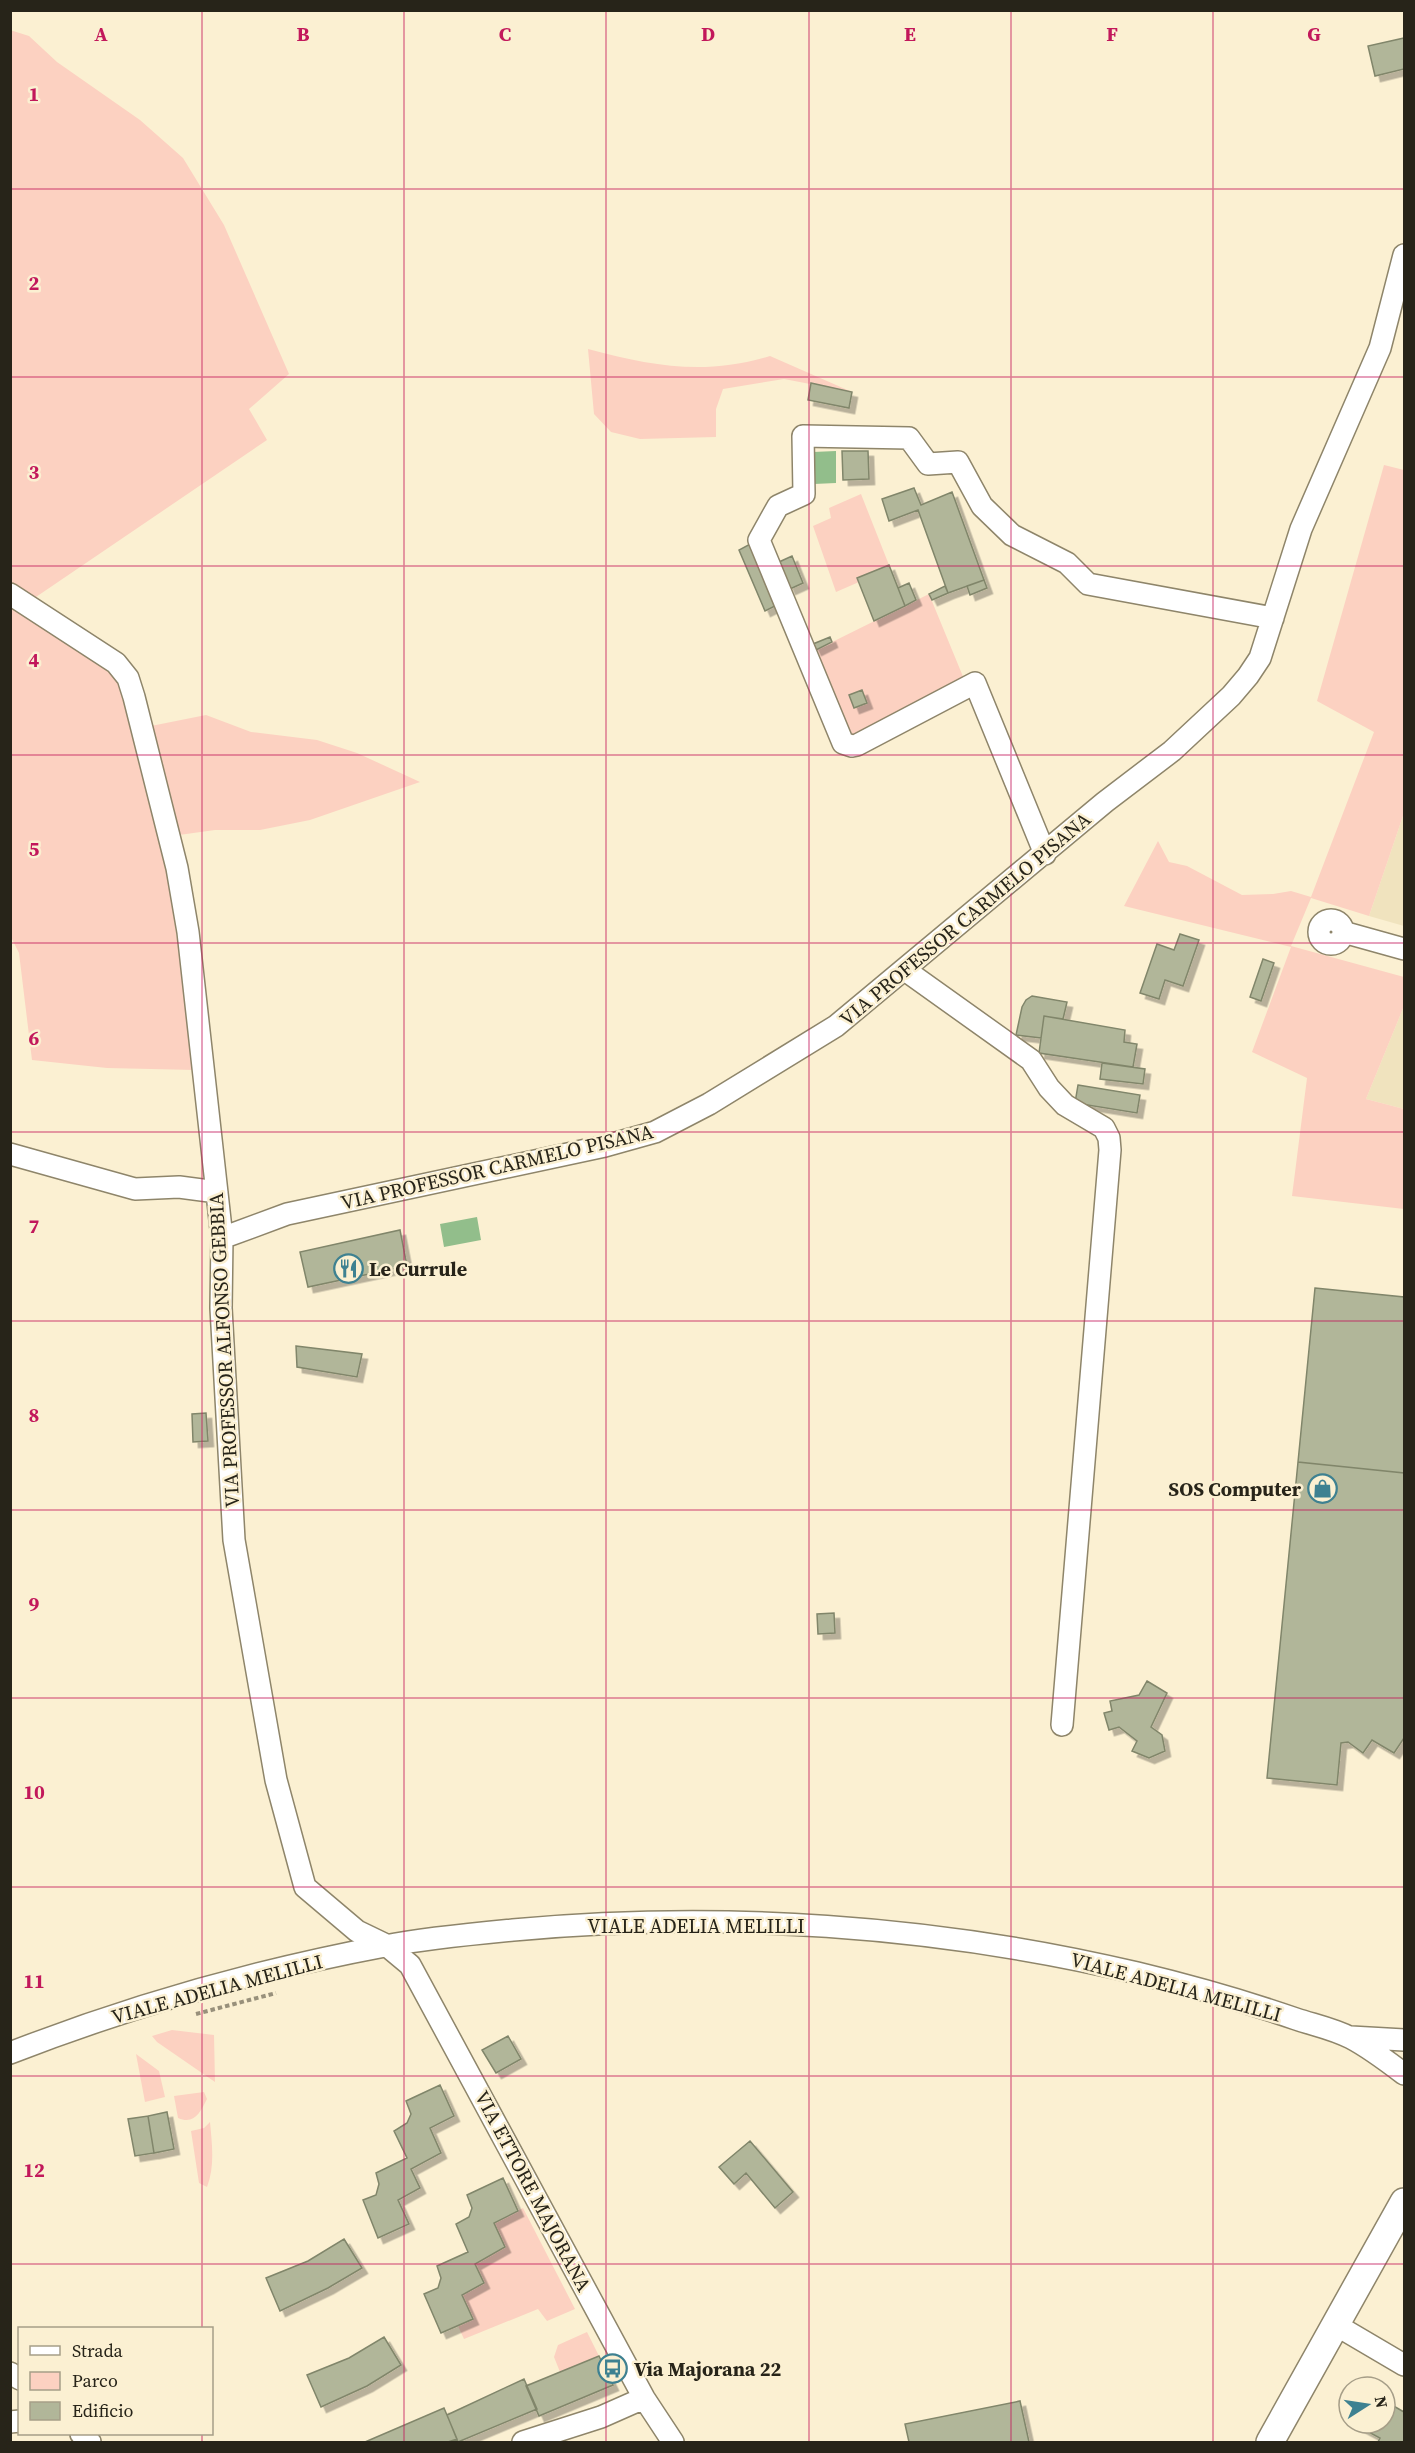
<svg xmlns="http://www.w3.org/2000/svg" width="1415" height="2453" viewBox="0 0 1415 2453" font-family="'Source Serif 4',serif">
<defs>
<filter id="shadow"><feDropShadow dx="5.5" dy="5.5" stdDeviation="0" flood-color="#0004"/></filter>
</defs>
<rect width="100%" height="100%" fill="#fbf0d2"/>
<!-- built -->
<path fill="#f0e3be" d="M1404 813V926L1369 916Z
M1404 1006V1109L1366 1099Z"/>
<!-- green -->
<path fill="#fcd1c1" d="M10 30 29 36 57 62 140 120 183 158 224 225 289 374 249 409 267 440 33 599 10 584Z
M588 349C652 366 705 376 770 356L852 392 784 379 723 389 716 409V437L640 439 611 432 594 414Z
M1384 465 1404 470V813L1369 916 1311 898 1291 946 1404 977V1006L1366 1099 1404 1109V1209L1292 1196 1307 1078 1252 1052 1291 947 1124 906 1158 841 1169 862 1187 866 1242 895 1273 894 1291 891 1311 897 1374 732 1317 701Z
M861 494 889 565 858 578 859 582 836 592 813 526 831 518 829 508Z
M929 594 964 679 852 736 816 650Z
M10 604 105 664 124 687 152 795 170 889 195 1070 107 1068 32 1060 19 953 10 935Z
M206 715 251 732 317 740 357 753 420 782 310 820 260 830H215L179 835 151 726Z
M172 2030 214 2035 215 2082 157 2042 152 2036Z
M136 2054 159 2071 165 2097 145 2102Z
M204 2092 207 2099C200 2113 194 2125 178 2118L174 2096Z
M210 2122C212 2144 215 2166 207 2187L199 2183 191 2131 204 2128Z
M523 2208 575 2309 547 2321 538 2309 464 2339 458 2326 473 2319 462 2295 484 2283 475 2264 505 2247 494 2223Z
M587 2332 599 2356 560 2372 554 2357 558 2345Z"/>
<!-- water -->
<path fill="#92be8b" d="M836 451V483L814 484 813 452Z
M477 1217 481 1240 444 1247 440 1224Z"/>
<!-- building -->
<path fill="#b1b699" stroke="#81866b" stroke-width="1.5" filter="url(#shadow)" d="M1404 38V69L1375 76 1368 46Z
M811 383 852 392 849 408 808 400Z
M842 451H868L869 479 843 480Z
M914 488 921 505 952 492 984 580 948 593 918 510 889 521 882 499Z
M752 543 777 605 765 611 739 550Z
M792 556 803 583 790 589 779 562Z
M889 565 905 606 874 621 857 578Z
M984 580 987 588 970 595 967 586Z
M909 583 916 600 905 606 898 588Z
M945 586 948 593 932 600 929 594Z
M830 637 832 642 816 650 813 644Z
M862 690 867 703 854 708 849 695Z
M1180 934 1199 940 1183 986 1165 980 1159 999 1140 993 1157 944 1174 950Z
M1263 959 1274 963 1261 1001 1250 997Z
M1032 996 1067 1002 1063 1019 1044 1016 1041 1038 1016 1035 1022 1007 1026 1000Z
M1044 1016 1125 1030 1124 1042 1137 1044 1133 1067 1039 1053Z
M1102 1063 1145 1069 1143 1084 1100 1079Z
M1078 1085 1140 1095 1137 1113 1075 1103Z
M400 1230 407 1266 308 1287 300 1252Z
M1315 1288 1404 1297V1473L1298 1462Z
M296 1346 362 1354 357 1377 297 1367Z
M206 1413 208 1441 193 1442 192 1414Z
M1298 1462 1404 1473V1738L1394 1753 1372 1740 1363 1753 1348 1742 1341 1743 1337 1785 1267 1778Z
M834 1613 835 1633 818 1634 817 1614Z
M1147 1681 1167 1693 1151 1727 1162 1735 1165 1751 1149 1758 1132 1751 1137 1741 1119 1727 1109 1730 1104 1713 1112 1711 1110 1701 1139 1695Z
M508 2036 521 2059 496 2073 482 2050Z
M440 2085 454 2116 430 2128 441 2153 411 2169 420 2188 398 2200 409 2224 378 2238 363 2200 376 2195 379 2184 376 2173 407 2158 394 2131 407 2123 411 2114 406 2101Z
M167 2112 174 2149 154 2153 148 2116Z
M148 2116 154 2153 135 2156 128 2119Z
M750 2141 793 2192 775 2208 746 2173 734 2184 719 2167Z
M503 2178 518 2211 494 2223 505 2247 475 2264 484 2283 462 2295 473 2319 441 2333 424 2294 438 2288 441 2278 437 2266 468 2252 456 2224 469 2217 472 2208 467 2195Z
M344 2239 362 2268 328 2288 280 2311 266 2278 308 2261Z
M384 2337 401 2365 367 2386 321 2407 307 2375 349 2358Z
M599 2356 613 2385 539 2416 526 2386Z
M524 2379 537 2409 458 2442 447 2415Z
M1020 2401 1029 2442H909L905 2424Z
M1385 2401 1404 2412V2442H1378L1380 2438 1352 2423H1385Z
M444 2408 457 2439 448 2442H365Z"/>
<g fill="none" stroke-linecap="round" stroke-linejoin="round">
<defs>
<path id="minor" d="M10 594 116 663 128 678 134 697 177 868 188 932 222 1238 221 1308 234 1540 276 1780 305 1887 357 1931 386 1945 410 1965 644 2398 673 2442
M1045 854 975 683 857 745 852 746 843 743 759 540 778 506 804 494 803 436 909 438 928 464 958 462 982 506 1012 535 1067 563 1088 584 1273 618
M1319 932a12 12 0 1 1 24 0a12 12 0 1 1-24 0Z
M1343 932 1404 949
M905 970 1031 1060 1049 1088 1065 1105 1104 1128 1109 1138 1110 1150 1062 1725
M10 1154 135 1189 179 1187 217 1192
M222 1238 287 1214 605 1146 655 1132 709 1104 836 1026 1105 802 1172 751 1231 696 1248 676 1260 658 1301 529 1380 348 1404 255
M1351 2037 1404 2040
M10 2053C131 2006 257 1970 385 1946 427 1938 471 1934 513 1930 721 1911 934 1925 1137 1973 1191 1986 1244 2001 1296 2019 1314 2025 1334 2029 1351 2038 1370 2048 1387 2061 1404 2074
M1336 2325 1404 2365
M10 2373 20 2379
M10 2422 20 2421
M81 2434 90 2442
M523 2442 601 2417 644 2398"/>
<path id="major" d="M1270 2442 1404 2202"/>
</defs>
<!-- minor casing -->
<use href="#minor" stroke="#8e856a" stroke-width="24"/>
<!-- major casing -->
<use href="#major" stroke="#8e856a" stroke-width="30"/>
<!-- path -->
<path stroke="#98907b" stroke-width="4" stroke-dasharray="4.5 3" stroke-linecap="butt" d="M196 2014 276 1993"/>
<!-- minor -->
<use href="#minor" stroke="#fff" stroke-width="21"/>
<!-- major -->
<use href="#major" stroke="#fff" stroke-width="27"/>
</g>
<!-- grid -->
<path fill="none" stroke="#c2185b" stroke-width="1.5" stroke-opacity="0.55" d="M202 10V2328M404 10V2442M606 10V2442M809 10V2442M1011 10V2442M1213 10V2442M10 189H1404M10 377H1404M10 566H1404M10 755H1404M10 943H1404M10 1132H1404M10 1321H1404M10 1510H1404M10 1698H1404M10 1887H1404M10 2076H1404M10 2264H1404M202 2434V2442"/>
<!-- icons -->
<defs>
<symbol id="restaurant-ring" viewBox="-11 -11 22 22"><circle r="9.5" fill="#fbf0d2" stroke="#3e8191" stroke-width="1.5"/><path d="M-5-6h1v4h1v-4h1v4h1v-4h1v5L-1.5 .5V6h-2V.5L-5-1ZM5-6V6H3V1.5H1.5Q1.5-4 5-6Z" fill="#3e8191"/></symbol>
<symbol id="shop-ring" viewBox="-11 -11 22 22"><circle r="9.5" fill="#fbf0d2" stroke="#3e8191" stroke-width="1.5"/><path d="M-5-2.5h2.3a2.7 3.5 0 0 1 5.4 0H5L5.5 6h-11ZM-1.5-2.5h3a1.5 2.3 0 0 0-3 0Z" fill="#3e8191"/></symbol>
<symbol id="bus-ring" viewBox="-11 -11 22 22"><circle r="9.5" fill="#fbf0d2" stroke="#3e8191" stroke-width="1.5"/><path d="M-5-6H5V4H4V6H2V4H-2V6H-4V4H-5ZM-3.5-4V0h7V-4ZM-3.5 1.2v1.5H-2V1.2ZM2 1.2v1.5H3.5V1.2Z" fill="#3e8191"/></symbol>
</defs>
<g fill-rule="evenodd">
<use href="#restaurant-ring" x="332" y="1252" width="33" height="33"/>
<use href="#shop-ring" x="1306" y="1472" width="33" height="33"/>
<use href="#bus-ring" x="596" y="2352" width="33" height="33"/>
</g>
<g text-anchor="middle" stroke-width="5" stroke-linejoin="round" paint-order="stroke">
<!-- street labels -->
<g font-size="20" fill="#272419" stroke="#fbf0d2">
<text transform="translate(965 919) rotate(-40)" y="7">VIA PROFESSOR CARMELO PISANA</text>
<text transform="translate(497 1167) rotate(-13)" y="7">VIA PROFESSOR CARMELO PISANA</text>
<text transform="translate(224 1350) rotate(-93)" y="7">VIA PROFESSOR ALFONSO GEBBIA</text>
<text x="696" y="1933">VIALE ADELIA MELILLI</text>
<text transform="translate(1176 1987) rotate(15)" y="7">VIALE ADELIA MELILLI</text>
<text transform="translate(217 1989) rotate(-15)" y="7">VIALE ADELIA MELILLI</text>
<text transform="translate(533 2191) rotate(62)" y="7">VIA ETTORE MAJORANA</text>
</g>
<!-- poi labels -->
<g font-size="20" font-weight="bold" fill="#272419" stroke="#fbf0d2" text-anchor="start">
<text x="369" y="1276">Le Currule</text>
<text x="1301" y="1496" text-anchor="end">SOS Computer</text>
<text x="634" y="2376">Via Majorana 22</text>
</g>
</g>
<g font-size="20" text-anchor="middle" font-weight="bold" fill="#c2185b" stroke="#fbf0d2" stroke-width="5" stroke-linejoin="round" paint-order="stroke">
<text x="101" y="41">A</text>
<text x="303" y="41">B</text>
<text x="505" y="41">C</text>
<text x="708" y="41">D</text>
<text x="910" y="41">E</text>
<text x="1112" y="41">F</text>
<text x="1314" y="41">G</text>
<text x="34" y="101">1</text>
<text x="34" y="290">2</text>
<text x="34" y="479">3</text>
<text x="34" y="667">4</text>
<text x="34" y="856">5</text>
<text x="34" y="1045">6</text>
<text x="34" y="1233">7</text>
<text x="34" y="1422">8</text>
<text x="34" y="1611">9</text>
<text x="34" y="1799">10</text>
<text x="34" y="1988">11</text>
<text x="34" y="2177">12</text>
</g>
<!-- border -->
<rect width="1415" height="2453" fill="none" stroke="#272419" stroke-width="24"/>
<!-- legend -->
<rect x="18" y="2327" width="195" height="108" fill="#fbf0d2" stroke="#a69e88" stroke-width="1.5"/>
<rect x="30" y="2346" width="30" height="9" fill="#ffffff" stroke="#a69e88" stroke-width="1.5"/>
<text x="72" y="2357" font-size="18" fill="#272419">Strada</text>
<rect x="30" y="2372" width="30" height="18" fill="#fcd1c1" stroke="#a69e88" stroke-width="1.5"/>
<text x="72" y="2387" font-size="18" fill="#272419">Parco</text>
<rect x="30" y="2402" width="30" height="18" fill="#b1b699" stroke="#a69e88" stroke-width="1.5"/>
<text x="72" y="2417" font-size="18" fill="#272419">Edificio</text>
<!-- north arrow -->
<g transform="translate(1367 2405) rotate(78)"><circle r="28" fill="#fbf0d2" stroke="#a69e88" stroke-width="1.5"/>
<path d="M0-4.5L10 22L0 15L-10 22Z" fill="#3e8191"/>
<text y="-9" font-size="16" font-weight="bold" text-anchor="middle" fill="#272419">N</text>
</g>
</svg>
